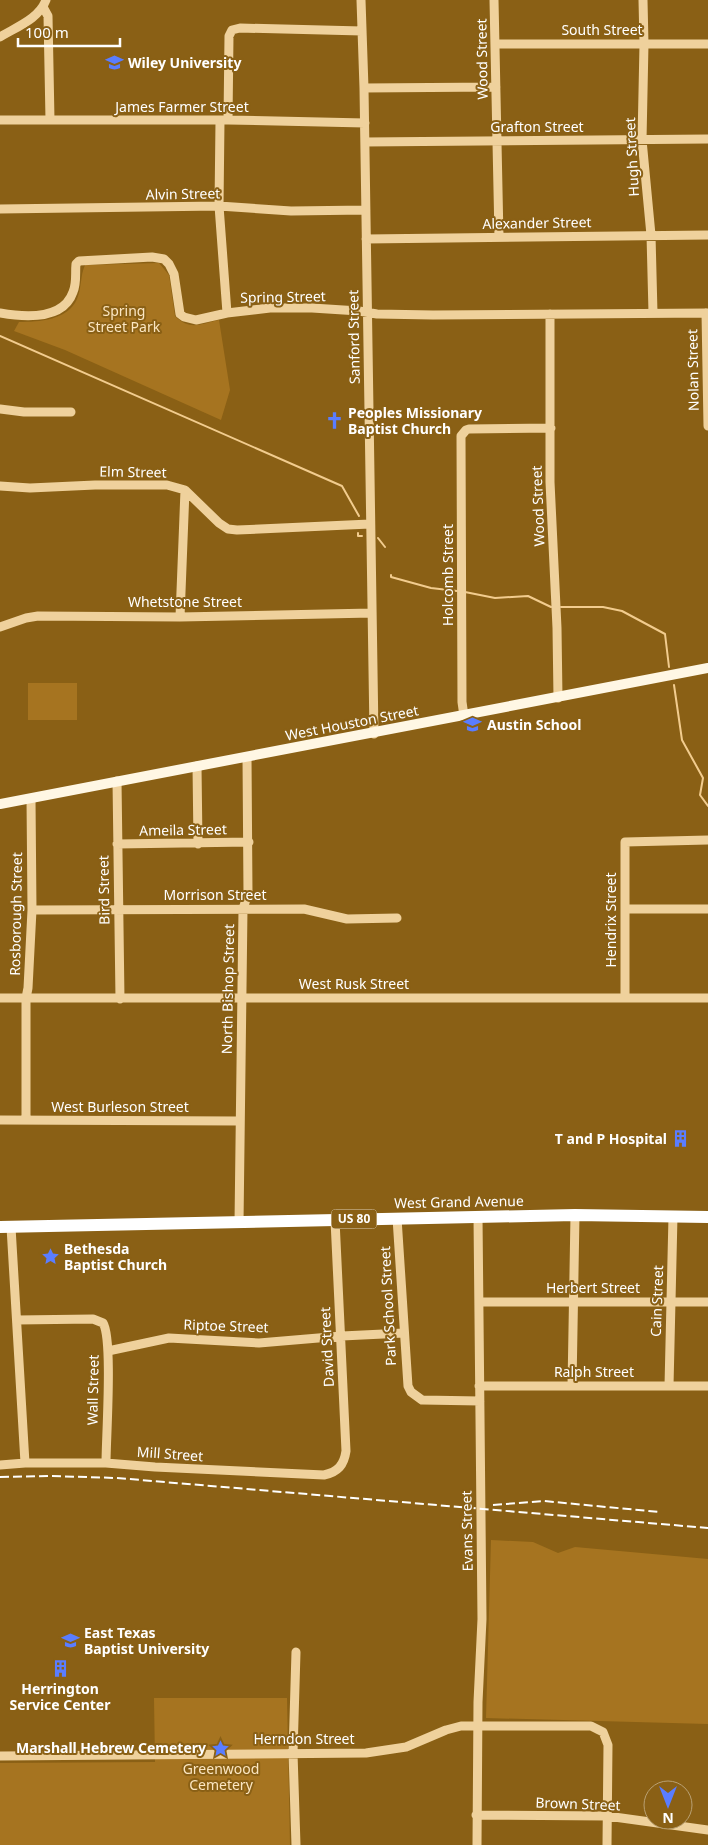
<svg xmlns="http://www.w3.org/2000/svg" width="708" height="1845" viewBox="0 0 708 1845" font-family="'Noto Sans',sans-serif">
<rect width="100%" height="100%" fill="#8a6015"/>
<!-- green -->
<path fill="#a67420" d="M159 263 169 275 175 316C190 331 200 324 219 320L230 390 221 420 65 350 14 331 19 322C39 322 68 320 77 299 82 287 80 276 85 265Z
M28 683H77V720H28Z
M491 1540 533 1542 558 1553 575 1547 708 1559V1724L486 1718Z
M154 1698H287L290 1845H0V1763L155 1762Z"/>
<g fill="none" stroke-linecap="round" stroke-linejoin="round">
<!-- stream -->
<path stroke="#f2cc8e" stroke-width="2" d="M0 336 342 486 359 516
M358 533V536H362
M378 538 385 547
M391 575V577L431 588 457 591
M465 592 495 598 528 596 551 607
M561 607H603L622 611 665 634 669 667
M674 685 682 740 703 778 700 795 708 806"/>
<!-- minor -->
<path stroke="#efd19c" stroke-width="9" d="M361 0 364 88 374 734
M494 0 499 237
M643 0 644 44 642 140 651 235 653 313
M43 7 48 16 50 120
M0 37C16 27 39 19 46 0
M496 44H708
M364 88 496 87
M0 120H228L365 123
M228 120 229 36 232 30 240 28 362 31
M220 121 219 206 227 313
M365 142 708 139
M0 209 219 206 291 211 366 210
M366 239 708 235
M0 313C23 317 63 321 73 292 77 283 75 273 76 264L79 261 152 257 164 259 169 264 174 274 180 314 184 317 196 320 227 313 270 308H312L359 311 377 314 433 315 708 313
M706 313 708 426
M550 314V482L557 628 558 698
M0 409 24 412H71
M0 486 30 488 95 485H167L185 490 219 523 228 529 237 530 370 524
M180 617 185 490
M0 627 26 618 38 616 180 617 372 613
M464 716 462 702 461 436 466 430 469 429 551 428
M197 766 198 844
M117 781 120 999
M117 844 249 842
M625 909H708
M32 910 304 909 347 919 397 918
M0 998H708
M625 998V842L708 840
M0 1120 239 1121
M26 1120V998L28 988 32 910 31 799
M397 1218 408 1386 411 1392 422 1400 480 1401
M239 1223 243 909 248 893 247 757
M11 1227 25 1463
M479 1302H708
M17 1320 93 1319 103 1323C113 1339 106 1438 106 1463
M108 1351 169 1338 259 1343 342 1336 404 1333
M479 1386H708
M572 1386 575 1215
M669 1386 673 1216
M0 1465 25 1463H106L155 1467 324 1475C338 1472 344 1465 346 1451L335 1220
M296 1652 293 1753 296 1845
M0 1756 366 1753 406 1747 446 1730 461 1726H591L603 1732 608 1745 607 1845
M476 1815 607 1816 708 1830
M477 1845 478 1702 482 1619 478 1217"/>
<!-- major -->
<path stroke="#fff7e4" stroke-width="10" d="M0 804 708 668"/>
<!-- highway -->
<path stroke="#fff" stroke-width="12" d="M0 1227 575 1215 708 1217"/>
<!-- rail -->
<path stroke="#fff" stroke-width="2" stroke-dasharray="9 4" stroke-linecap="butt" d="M0 1477 52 1476 117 1478 708 1528
M493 1505 544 1501 659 1512"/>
</g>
<!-- icons -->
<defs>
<symbol id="university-bare" viewBox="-9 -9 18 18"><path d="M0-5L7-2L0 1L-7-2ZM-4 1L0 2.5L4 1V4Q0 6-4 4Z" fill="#5a7dff" stroke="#8a6015" stroke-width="2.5" paint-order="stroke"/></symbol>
<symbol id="church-bare" viewBox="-9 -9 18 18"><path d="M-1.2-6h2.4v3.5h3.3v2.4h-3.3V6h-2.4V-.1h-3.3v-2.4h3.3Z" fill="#5a7dff" stroke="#8a6015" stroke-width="2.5" paint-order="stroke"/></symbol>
<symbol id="school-bare" viewBox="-9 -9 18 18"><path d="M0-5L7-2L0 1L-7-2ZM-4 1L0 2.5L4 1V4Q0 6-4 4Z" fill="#5a7dff" stroke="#8a6015" stroke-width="2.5" paint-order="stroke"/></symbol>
<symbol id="building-bare" viewBox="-9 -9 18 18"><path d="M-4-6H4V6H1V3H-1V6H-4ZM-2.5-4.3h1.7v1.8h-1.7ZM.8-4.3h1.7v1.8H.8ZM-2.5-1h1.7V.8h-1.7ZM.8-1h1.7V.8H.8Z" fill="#5a7dff" stroke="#8a6015" stroke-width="2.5" paint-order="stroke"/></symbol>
<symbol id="sight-bare" viewBox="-9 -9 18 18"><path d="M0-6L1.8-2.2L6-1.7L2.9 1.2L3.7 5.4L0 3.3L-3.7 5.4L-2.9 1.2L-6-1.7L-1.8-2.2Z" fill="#5a7dff" stroke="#8a6015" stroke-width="2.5" paint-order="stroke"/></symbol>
</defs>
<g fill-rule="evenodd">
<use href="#university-bare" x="102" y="50" width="25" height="25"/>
<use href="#church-bare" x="322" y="408" width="25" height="25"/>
<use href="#school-bare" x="460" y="712" width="25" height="25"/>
<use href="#building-bare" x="668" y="1126" width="25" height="25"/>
<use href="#sight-bare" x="38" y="1244" width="25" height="25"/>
<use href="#university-bare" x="58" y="1628" width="25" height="25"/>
<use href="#building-bare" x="48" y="1656" width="25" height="25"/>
<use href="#sight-bare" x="208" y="1736" width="25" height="25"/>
</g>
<g text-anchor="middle" stroke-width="4" stroke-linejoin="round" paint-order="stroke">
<!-- shield labels -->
<rect fill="#8a6015" stroke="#dccfb9" stroke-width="1" x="331.5" y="1209.5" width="45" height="19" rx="4"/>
<g font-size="12" font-weight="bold" fill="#fff">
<text x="354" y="1223">US 80</text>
</g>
<!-- street labels -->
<g font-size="14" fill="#fff" stroke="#8a6015">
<text x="602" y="35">South Street</text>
<text transform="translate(482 59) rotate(-91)" y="5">Wood Street</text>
<text x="182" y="112">James Farmer Street</text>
<text x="537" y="132">Grafton Street</text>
<text transform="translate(632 157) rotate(-93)" y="5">Hugh Street</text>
<text transform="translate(183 194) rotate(-1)" y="5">Alvin Street</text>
<text transform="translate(537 223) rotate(-1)" y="5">Alexander Street</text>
<text transform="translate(283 297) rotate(-1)" y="5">Spring Street</text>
<text transform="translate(354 337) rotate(-91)" y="5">Sanford Street</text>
<text transform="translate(693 370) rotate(-91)" y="5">Nolan Street</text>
<text transform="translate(133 472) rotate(1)" y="5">Elm Street</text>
<text transform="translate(538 506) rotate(-92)" y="5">Wood Street</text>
<text transform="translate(448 575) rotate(-90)" y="5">Holcomb Street</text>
<text x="185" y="607">Whetstone Street</text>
<text transform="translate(352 723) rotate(-11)" y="5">West Houston Street</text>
<text transform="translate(183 830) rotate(-1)" y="5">Ameila Street</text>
<text transform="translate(104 890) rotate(-91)" y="5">Bird Street</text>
<text x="215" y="900">Morrison Street</text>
<text transform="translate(16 914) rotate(-89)" y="5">Rosborough Street</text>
<text transform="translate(611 920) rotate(-90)" y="5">Hendrix Street</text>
<text x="354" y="989">West Rusk Street</text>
<text transform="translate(228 989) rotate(-89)" y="5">North Bishop Street</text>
<text x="120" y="1112">West Burleson Street</text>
<text transform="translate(459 1202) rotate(-1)" y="5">West Grand Avenue</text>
<text x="593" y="1293">Herbert Street</text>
<text transform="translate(657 1301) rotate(-88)" y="5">Cain Street</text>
<text transform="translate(388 1306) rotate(-93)" y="5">Park School Street</text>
<text transform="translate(226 1326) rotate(2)" y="5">Riptoe Street</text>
<text transform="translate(327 1347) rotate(-93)" y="5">David Street</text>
<text x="594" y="1377">Ralph Street</text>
<text transform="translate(93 1390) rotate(-89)" y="5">Wall Street</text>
<text transform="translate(170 1454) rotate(4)" y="5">Mill Street</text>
<text transform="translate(467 1531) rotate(-91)" y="5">Evans Street</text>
<text x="304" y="1744">Herndon Street</text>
<text transform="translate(578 1804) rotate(2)" y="5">Brown Street</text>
</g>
<!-- poi labels -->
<g font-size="14" font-weight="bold" fill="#fff" stroke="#8a6015" text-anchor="start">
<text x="128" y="68">Wiley University</text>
<text x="348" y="418">Peoples Missionary<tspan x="348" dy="16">Baptist Church</tspan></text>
<text x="487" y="730">Austin School</text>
<text x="667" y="1144" text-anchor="end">T and P Hospital</text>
<text x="64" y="1254">Bethesda<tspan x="64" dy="16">Baptist Church</tspan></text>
<text x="84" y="1638">East Texas<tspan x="84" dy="16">Baptist University</tspan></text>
<text x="60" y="1694" text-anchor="middle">Herrington<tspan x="60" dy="16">Service Center</tspan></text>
<text x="206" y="1753" text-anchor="end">Marshall Hebrew Cemetery</text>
</g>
<!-- park labels -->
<g font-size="14" fill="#fbe6c2" stroke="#8a6015">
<text x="124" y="316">Spring<tspan x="124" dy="16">Street Park</tspan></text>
<text x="221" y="1774">Greenwood<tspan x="221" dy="16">Cemetery</tspan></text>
</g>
</g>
<!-- north arrow -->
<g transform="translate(668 1805) rotate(180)"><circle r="24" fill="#8a6015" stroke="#b9a073"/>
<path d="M0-4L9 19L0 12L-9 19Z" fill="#5a7dff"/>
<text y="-8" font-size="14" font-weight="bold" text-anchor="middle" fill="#ffffff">N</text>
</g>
<!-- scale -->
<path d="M18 38v8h102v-8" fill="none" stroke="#ffffff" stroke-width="2.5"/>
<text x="25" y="38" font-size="15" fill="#ffffff" stroke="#8a6015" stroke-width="4" paint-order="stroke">100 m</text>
</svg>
